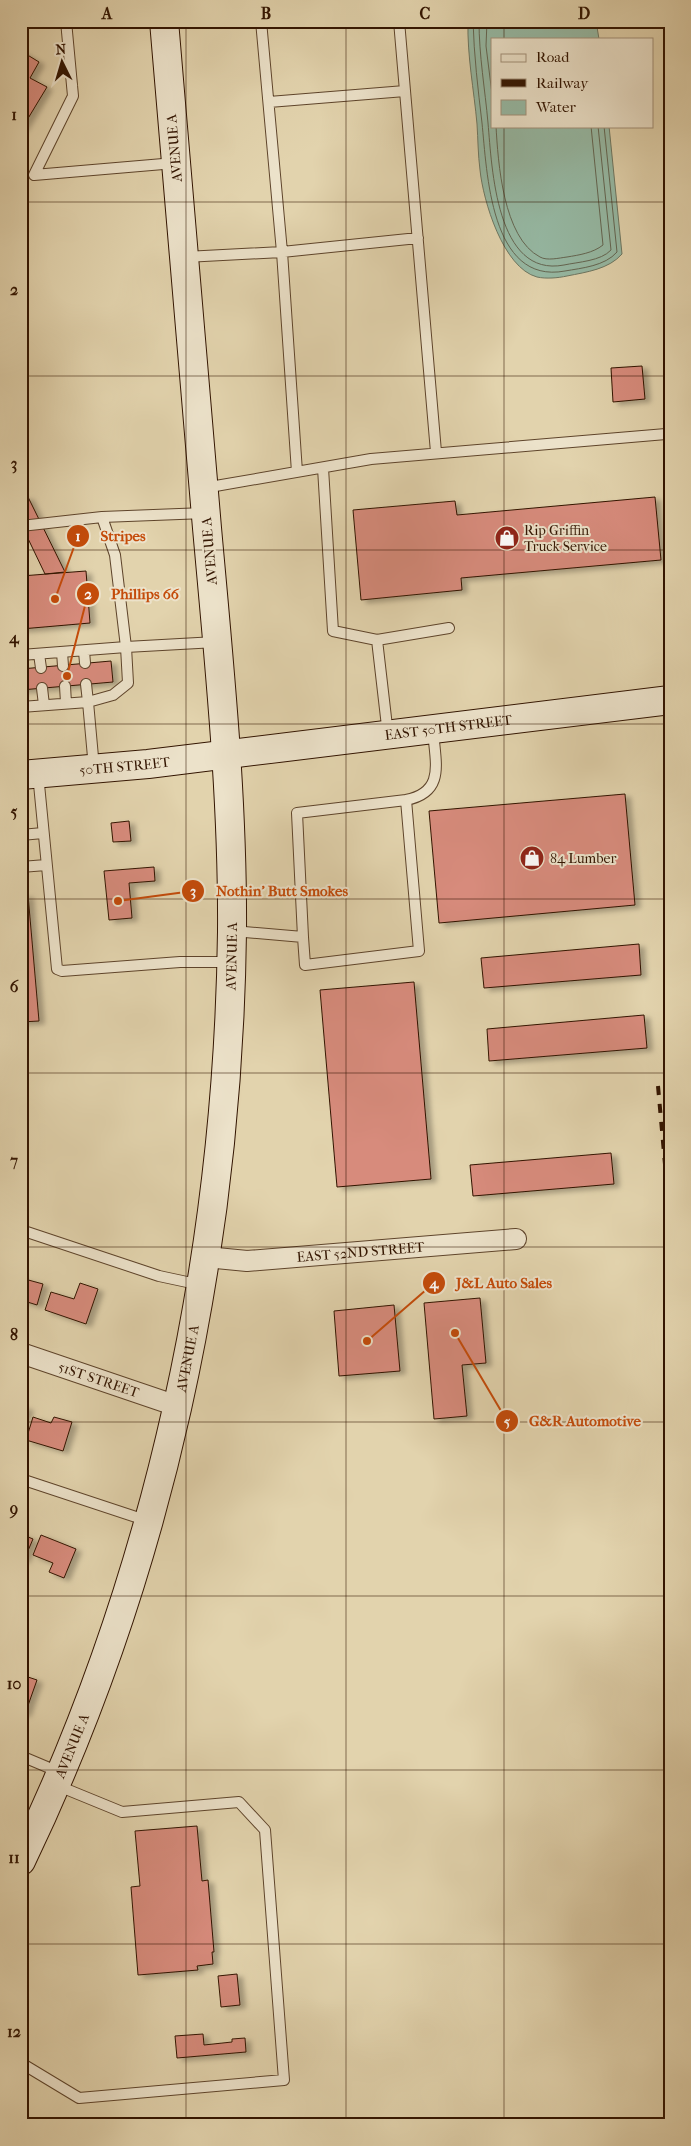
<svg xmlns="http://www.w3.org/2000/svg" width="691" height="2146" viewBox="0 0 691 2146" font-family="'IM FELL French Canon',serif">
<defs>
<filter id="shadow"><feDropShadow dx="5.5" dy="3" stdDeviation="2.5" flood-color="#0004"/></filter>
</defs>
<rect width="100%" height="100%" fill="#e2d3ad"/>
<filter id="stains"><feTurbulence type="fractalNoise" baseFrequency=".004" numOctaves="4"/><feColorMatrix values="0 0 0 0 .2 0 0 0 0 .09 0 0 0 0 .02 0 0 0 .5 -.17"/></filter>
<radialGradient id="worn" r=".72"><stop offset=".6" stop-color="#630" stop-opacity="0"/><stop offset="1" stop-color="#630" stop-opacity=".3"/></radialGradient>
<!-- water -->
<path fill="#96b9a4" stroke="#6e7762" d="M468 21H596L599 39H492V126H609L622 254C609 269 587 272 567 276 558 278 546 279 537 277 503 268 483 200 480 170 478 155 478 139 477 124 474 90 467 56 468 21Z"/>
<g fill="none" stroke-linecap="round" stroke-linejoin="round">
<!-- shore -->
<path stroke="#646652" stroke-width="1" d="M473 21C474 56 478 89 482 123 487 171 490 285 565 271 582 268 605 266 617 252L604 126
M479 21C479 56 485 89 488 123 492 168 496 278 564 265 578 262 601 261 611 250L598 126
M487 21 486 46 492 94
M496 126C498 162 503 238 540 257 547 261 559 258 567 257 579 255 593 253 603 245L591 126"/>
</g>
<!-- building -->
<path fill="#d78b7c" stroke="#321400" filter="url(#shadow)" d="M21 51 39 62 30 78 47 87 21 130Z
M642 366 645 399 613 402 611 368Z
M21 497H28L65 572 45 574 21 524Z
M655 497 661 560 461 578 462 590 361 600 353 510 455 501 457 515Z
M86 571 90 623 21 629V576Z
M111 661 113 682 21 690V669Z
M625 794 635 905 439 923 429 811Z
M129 821 131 841 113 842 111 823Z
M154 867 155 881 129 883 132 918 109 920 104 871Z
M21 895H28L39 1021 21 1022Z
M639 944 641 975 484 988 481 958Z
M414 982 431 1179 337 1187 320 990Z
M644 1015 647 1048 489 1061 487 1029Z
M611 1153 614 1184 473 1196 470 1165Z
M21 1278 43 1284 37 1305 21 1300Z
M80 1283 98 1289 86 1324 45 1310 51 1292 74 1299Z
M480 1298 486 1363 462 1365 467 1416 434 1419 424 1303Z
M394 1305 400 1371 339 1376 334 1311Z
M21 1406 28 1408 21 1427Z
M33 1417 51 1423 54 1417 72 1422 63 1451 26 1440Z
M21 1534 33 1539 24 1560 21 1559Z
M41 1535 76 1549 64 1578 49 1572 53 1563 33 1555Z
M25 1676 37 1680 25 1714 21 1713V1682Z
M197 1826 202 1881 208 1880 214 1952H212L213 1964 197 1966 198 1970 138 1975 131 1887 140 1886 135 1831Z
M237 1974 240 2005 221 2007 218 1976Z
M203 2034 204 2045 232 2042V2039L245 2038 246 2052 177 2058 175 2036Z"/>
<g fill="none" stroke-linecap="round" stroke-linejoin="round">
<defs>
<path id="service" d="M66 21 73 96 34 175 175 163
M261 21 282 252 418 238
M399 21 436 452
M269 102 405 91
M185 257 282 252 297 472
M323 468 333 631 377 640 388 735
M204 488 371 459 666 434
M21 526 102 517 205 513
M377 640 449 628
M84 651 85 663
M62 652 63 666
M39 654 41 668
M21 655 126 647 115 555 102 517
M86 684 88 702 113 695 128 683 126 647 216 642
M65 686 66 703
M42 688 44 705
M21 707 88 702 94 768
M38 774 57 969 62 971 180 962H230
M406 800C446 792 435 762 433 730
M21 835 43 833
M21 867 46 865
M233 931 303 937 305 965 419 951 406 800 297 813 303 937
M21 1230 159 1276 201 1285
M21 1479 148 1521
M21 1756 59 1772
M21 2063 79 2098 284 2080 265 1830 239 1802 122 1812 56 1785"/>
<g id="minor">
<path id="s1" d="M206 1257 247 1261 516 1239"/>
<path id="s2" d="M21 1353 177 1406"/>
</g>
<g id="secondary">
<path id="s3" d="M21 775 148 764 670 700"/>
<path id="s4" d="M21 1861C160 1572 228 1251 232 932 233 797 219 662 207 528 192 359 178 190 164 21"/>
</g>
</defs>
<!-- service casing -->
<use href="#service" stroke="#5e442b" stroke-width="12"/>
<!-- minor casing -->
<use href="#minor" stroke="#5e442b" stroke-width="22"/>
<!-- secondary casing -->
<use href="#secondary" stroke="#321400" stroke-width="30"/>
<!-- service -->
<use href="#service" stroke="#ece2ca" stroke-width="10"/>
<!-- minor -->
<use href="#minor" stroke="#ece2ca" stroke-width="20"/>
<!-- secondary -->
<use href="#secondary" stroke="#ece2ca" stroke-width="28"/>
<!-- rail -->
<path stroke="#321400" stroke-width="4" stroke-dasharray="9 9" stroke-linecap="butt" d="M658 1086 670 1220"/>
</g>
<!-- grid -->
<path fill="none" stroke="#321400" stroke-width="1" stroke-opacity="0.55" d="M186 21V2125M346 21V2125M504 21V39M504 126V2125M21 202H670M21 376H670M21 550H670M21 724H670M21 899H670M21 1073H670M21 1247H670M21 1422H670M21 1596H670M21 1770H670M21 1944H670"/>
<!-- icons -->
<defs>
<symbol id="shop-disc" viewBox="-11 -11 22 22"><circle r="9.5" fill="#8f2418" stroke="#ece2ca"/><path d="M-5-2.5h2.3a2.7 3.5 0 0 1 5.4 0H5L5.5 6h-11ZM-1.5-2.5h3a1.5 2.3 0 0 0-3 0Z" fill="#fff"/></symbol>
</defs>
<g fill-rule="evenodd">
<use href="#shop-disc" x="493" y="524" width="28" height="28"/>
<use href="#shop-disc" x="518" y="844" width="28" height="28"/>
</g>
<g text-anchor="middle" stroke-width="4" stroke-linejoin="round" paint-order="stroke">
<!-- street labels -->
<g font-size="14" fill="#321400" stroke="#ece2ca">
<text transform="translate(174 148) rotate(-95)" y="5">AVENUE A</text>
<text transform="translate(209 551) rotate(-95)" y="5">AVENUE A</text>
<text dy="5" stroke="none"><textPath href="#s3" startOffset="430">EAST 50TH STREET</textPath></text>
<text dy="5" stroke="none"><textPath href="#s3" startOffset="104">50TH STREET</textPath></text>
<text dy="5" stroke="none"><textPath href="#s4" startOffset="936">AVENUE A</textPath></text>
<text dy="5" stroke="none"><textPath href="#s1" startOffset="155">EAST 52ND STREET</textPath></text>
<text dy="5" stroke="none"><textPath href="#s4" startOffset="531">AVENUE A</textPath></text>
<text dy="5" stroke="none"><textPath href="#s2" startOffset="82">51ST STREET</textPath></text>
<text dy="5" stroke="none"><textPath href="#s4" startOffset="126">AVENUE A</textPath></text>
</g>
<!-- poi labels -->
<g font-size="14" fill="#321400" stroke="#ece2ca" text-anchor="start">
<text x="524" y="535">Rip Griffin<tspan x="524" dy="16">Truck Service</tspan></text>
<text x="550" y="863">84 Lumber</text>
</g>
</g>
<!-- callouts -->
<path fill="none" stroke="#c44b0a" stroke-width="2" d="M55 599L78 536M67 676L88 594M118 901L193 891M367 1341L434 1283M455 1333L507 1421"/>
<g fill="#c44b0a" stroke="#ece2ca" stroke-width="2">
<circle cx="55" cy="599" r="5"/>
<circle cx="67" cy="676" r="5"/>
<circle cx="118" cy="901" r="5"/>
<circle cx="367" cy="1341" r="5"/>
<circle cx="455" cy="1333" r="5"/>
<circle cx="78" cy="536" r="12"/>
<circle cx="88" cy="594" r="12"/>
<circle cx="193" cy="891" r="12"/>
<circle cx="434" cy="1283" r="12"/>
<circle cx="507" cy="1421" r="12"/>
</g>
<g font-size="15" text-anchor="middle" font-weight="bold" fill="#fff">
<text x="78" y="541">1</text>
<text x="88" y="599">2</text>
<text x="193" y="896">3</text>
<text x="434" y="1288">4</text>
<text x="507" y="1426">5</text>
</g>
<g font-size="15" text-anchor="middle" font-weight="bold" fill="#c44b0a" stroke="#ece2ca" stroke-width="4" stroke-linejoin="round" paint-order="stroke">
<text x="123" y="541">Stripes</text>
<text x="145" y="599">Phillips 66</text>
<text x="282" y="896">Nothin' Butt Smokes</text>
<text x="504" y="1288">J&amp;L Auto Sales</text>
<text x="585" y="1426">G&amp;R Automotive</text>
</g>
<!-- margin -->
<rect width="691" height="2146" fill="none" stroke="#e2d3ad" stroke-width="55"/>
<!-- legend -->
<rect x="491" y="38" width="162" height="90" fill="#ece2ca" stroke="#a29079"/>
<rect x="501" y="54" width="25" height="8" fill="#ece2ca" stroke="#a29079"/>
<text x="536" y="62" font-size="15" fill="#321400">Road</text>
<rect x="501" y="79" width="25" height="8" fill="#321400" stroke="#a29079"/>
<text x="536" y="88" font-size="15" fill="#321400">Railway</text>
<rect x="501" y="100" width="25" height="15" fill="#96b9a4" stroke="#a29079"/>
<text x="536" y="112" font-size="15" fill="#321400">Water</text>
<!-- north arrow -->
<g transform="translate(62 62) rotate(355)" stroke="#ece2ca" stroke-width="4" paint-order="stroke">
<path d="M0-4L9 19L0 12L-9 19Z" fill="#321400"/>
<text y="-8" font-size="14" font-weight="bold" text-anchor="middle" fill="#321400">N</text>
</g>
<rect x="28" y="28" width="636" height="2090" fill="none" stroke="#321400" stroke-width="2"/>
<g font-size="16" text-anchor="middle" font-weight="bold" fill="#321400">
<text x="107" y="19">A</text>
<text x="266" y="19">B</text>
<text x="425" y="19">C</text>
<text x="584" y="19">D</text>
<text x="14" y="120">1</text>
<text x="14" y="295">2</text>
<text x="14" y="469">3</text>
<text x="14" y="643">4</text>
<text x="14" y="817">5</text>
<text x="14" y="992">6</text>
<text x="14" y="1166">7</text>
<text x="14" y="1340">8</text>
<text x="14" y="1514">9</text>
<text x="14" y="1689">10</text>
<text x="14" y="1863">11</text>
<text x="14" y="2037">12</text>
</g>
<rect width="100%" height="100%" filter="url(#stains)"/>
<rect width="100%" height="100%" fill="url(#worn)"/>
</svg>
